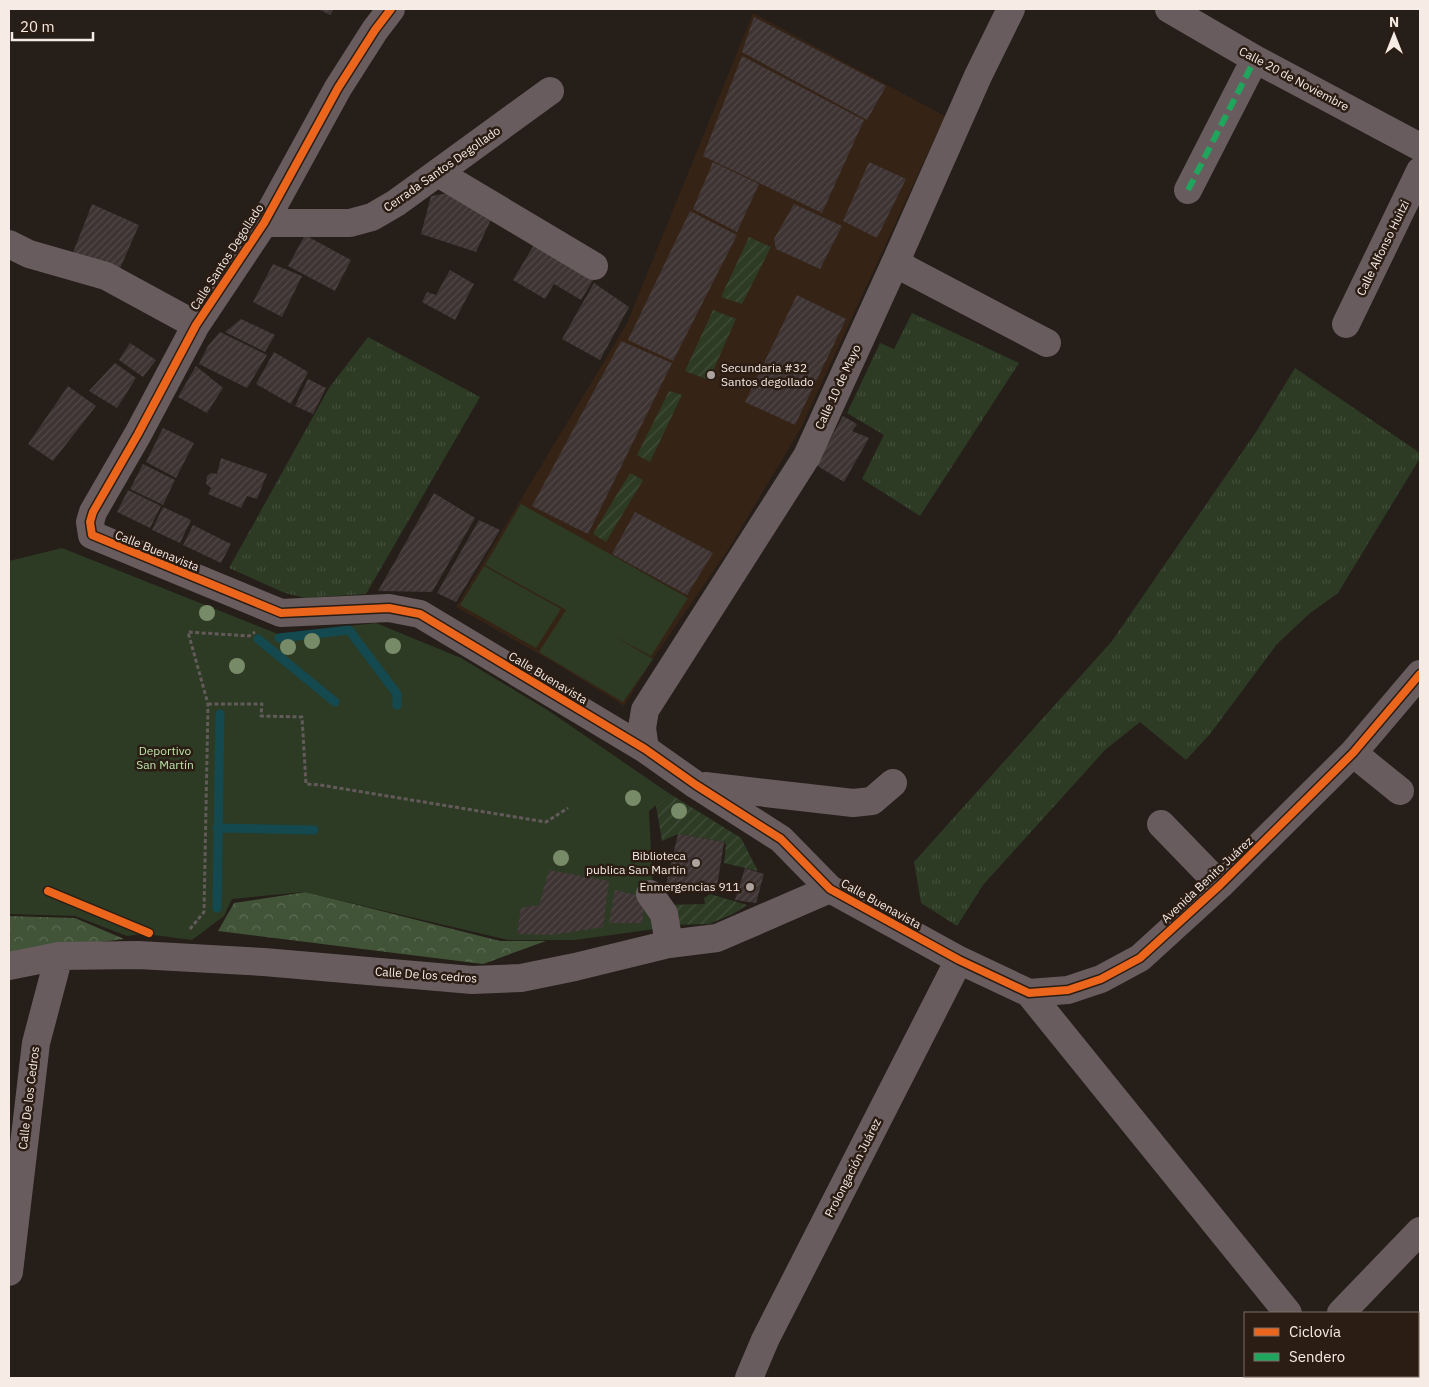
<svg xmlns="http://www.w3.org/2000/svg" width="1429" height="1387" viewBox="0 0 1429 1387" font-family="'IBM Plex Sans',sans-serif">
<defs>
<pattern id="grass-tufts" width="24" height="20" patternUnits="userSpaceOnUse" patternTransform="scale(1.25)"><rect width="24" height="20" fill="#2d3b25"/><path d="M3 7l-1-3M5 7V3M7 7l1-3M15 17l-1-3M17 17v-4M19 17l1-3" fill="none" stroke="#424e3a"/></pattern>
<pattern id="forest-crowns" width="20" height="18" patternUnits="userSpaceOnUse" patternTransform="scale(1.25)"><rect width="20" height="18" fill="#415437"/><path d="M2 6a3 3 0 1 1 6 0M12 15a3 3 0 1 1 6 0" fill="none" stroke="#5d6d54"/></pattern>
<pattern id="garden-furrows" width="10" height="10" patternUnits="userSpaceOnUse" patternTransform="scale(1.25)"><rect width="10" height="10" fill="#2d3b25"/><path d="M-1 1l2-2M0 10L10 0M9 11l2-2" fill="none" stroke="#424e3a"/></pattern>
<pattern id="building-hatch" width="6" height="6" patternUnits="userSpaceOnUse" patternTransform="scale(1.25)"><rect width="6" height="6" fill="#3e3433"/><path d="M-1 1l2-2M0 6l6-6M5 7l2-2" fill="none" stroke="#514847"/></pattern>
</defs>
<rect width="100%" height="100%" fill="#251e19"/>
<!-- built -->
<path fill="#352316" d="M753 13 945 116 801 428 728 550 653 659 624 706 553 662 456 607 627 323Z"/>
<!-- grass -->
<path fill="url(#grass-tufts)" d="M912 313 1019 363 920 516 862 479 884 435 847 413 880 343 894 349Z
M368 337 480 397 366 594 305 598 285 593 229 568 329 388Z
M1295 368 1420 453V458L1338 593 1309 614 1277 644 1210 734 1186 760 1140 722 1105 750 983 885 957 926 921 903 914 862 1112 641 1256 432Z"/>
<!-- forest -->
<path fill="url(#forest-crowns)" d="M306 892 500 941H546L483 964 218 931 234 903Z
M9 916 75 918 124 939 21 952 9 956Z"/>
<!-- park -->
<path fill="#2d3b25" d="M521 504 688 598 651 656 612 635 653 659 623 702 539 652 566 610 485 565Z
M62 548 278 634 376 623 461 658 549 711 670 794 649 811 655 929 575 940H508L304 892 232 899 224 916 192 940 154 935 149 933 127 936 75 916 9 914V561Z
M484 566 561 609 536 648 460 605Z"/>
<!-- garden -->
<path fill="url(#garden-furrows)" d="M749 237 771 247 742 304 721 297Z
M713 310 736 319 709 380 685 371Z
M669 391 682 395 650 462 637 455Z
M630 473 643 480 606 542 593 534Z
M670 794 741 838 758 871 724 863 726 845 724 842 678 834 662 841 656 806Z
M710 894 747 905 733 914 709 924 671 925 667 905 705 904 704 898Z"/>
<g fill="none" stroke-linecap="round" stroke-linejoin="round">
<!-- stream -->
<path stroke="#14494f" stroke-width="9" d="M279 638 349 630 397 694V705
M258 639 335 702
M217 828 314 830
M217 908 220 714"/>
</g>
<!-- building -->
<path fill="url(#building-hatch)" d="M318 9H334L330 15Z
M754 17 886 86 867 120 742 52Z
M742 56 864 120 822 213 703 156Z
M713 162 759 184 737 232 693 209Z
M869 162 906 179 877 238 843 221Z
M455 192 493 215 476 252 421 234 431 196Z
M92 204 139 225 118 273 72 255Z
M794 204 842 226 820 269 776 249 774 239Z
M690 211 737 235 673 361 628 340Z
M305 235 351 260 335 291 288 266Z
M535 243 595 277 581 300 554 284 545 299 513 280Z
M273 264 302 276 282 317 253 302Z
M450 270 474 284 455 320 422 302 427 292 436 295Z
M594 283 629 307 600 360 562 339Z
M797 295 846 319 795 425 745 402Z
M241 319 275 335 265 352 225 332Z
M220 332 267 355 247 388 199 364 208 346Z
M621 341 672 363 588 534 532 506Z
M130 343 156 360 143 377 119 360Z
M274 352 308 372 291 404 256 384Z
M115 363 136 378 117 408 89 391Z
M196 366 223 388 207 413 178 397Z
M308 379 326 388 313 414 295 406Z
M68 386 96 406 53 461 28 444Z
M843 416 857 424 852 431 869 438 844 482 816 465Z
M163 428 194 443 176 478 146 462Z
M221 458 267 474 257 499 247 496 241 508 208 494 211 488 206 484 207 476 211 473 217 474Z
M143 464 175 480 163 505 130 489Z
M128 490 161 506 150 528 117 512Z
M434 493 475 518 432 592 378 591Z
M163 507 191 520 180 543 152 530Z
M635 512 713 553 687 595 612 554Z
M479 520 500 530 456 602 437 593Z
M193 525 231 544 221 563 183 545Z
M678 834 724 842 716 893 666 884Z
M745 868 764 874 756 903 735 900Z
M549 870 609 881 603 927 552 935 517 934 521 908 539 905Z
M615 890 645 897 642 923H609Z"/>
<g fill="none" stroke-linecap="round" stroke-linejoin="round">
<!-- path -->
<path stroke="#635a5a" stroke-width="3" stroke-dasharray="4 2.5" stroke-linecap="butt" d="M208 704H262L261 716 302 717 306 784 320 785 546 822 568 808
M190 929 204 912 208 704 188 632 249 636 255 632"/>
<!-- minor -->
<path stroke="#695c5f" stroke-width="28" d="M391 9 375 30 338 88 264 223 196 325 138 434 93 512 90 522 92 535 281 613 389 608 420 614 645 749 696 785 781 839 830 889 959 960 1029 993 1068 990 1101 979 1140 958 1220 885 1353 753 1420 674
M1169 9 1255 59 1420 147
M438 173 594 266
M1188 190 1255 59
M264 223H350L372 217 396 203 550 91
M9 244 29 254 106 276 196 325
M896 261 908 270 1047 343
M1346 324 1420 171
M645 749 642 728 645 710 807 456 896 261 978 76 1011 9
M1353 753 1400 791
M705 786 853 803 872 801 893 783
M1161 824 1220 885
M650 894 664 914 669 944
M9 966 59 956 138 955 264 962 472 980 521 978 575 967 669 944 717 938 830 889
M1029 993 1288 1313
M9 1272 36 1043 59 956
M1341 1313 1420 1231
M749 1378 765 1340 959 960"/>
<!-- quiet -->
<path stroke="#20a55d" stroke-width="6" stroke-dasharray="12 6" stroke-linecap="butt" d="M1188 190 1255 59"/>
<defs>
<path id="cycleway" d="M391 9 375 30 338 88 264 223 196 325 138 434 93 512 90 522 92 535 281 613 389 608 420 614 645 749 696 785 781 839 830 889 959 960 1029 993 1068 990 1101 979 1140 958 1220 885 1353 753 1420 674
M48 891 149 933"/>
</defs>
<!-- cycleway casing -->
<use href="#cycleway" stroke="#2b1d13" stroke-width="11"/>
<!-- cycleway -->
<use href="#cycleway" stroke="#eb651d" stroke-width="8"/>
</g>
<!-- trees -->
<g fill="#788b69">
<circle cx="207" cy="613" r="8"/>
<circle cx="312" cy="641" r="8"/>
<circle cx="393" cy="646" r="8"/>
<circle cx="288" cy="647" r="8"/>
<circle cx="237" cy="666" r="8"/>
<circle cx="633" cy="798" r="8"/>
<circle cx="679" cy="811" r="8"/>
<circle cx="561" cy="858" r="8"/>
</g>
<!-- markers -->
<g fill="#ada39e" stroke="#2b1d13" stroke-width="2">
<circle cx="711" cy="375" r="5"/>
<circle cx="696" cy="863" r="5"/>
<circle cx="750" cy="887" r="5"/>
</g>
<g text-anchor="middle" stroke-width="5" stroke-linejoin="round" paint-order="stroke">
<!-- street labels -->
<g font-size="12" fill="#f6ebe5" stroke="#2b1d13">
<text transform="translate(1294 79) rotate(28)" y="4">Calle 20 de Noviembre</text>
<text transform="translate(442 169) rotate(-35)" y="4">Cerrada Santos Degollado</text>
<text transform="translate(1383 248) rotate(-64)" y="4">Calle Alfonso Huitzi</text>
<text transform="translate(227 257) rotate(-57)" y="4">Calle Santos Degollado</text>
<text transform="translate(838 387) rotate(-65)" y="4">Calle 10 de Mayo</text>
<text transform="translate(157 551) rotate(22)" y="4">Calle Buenavista</text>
<text transform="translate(548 678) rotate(31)" y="4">Calle Buenavista</text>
<text transform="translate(1207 880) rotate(-43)" y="4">Avenida Benito Juárez</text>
<text transform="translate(881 904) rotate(29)" y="4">Calle Buenavista</text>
<text transform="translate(426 975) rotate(4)" y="4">Calle De los cedros</text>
<text transform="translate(29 1098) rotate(-83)" y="4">Calle De los Cedros</text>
<text transform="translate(853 1168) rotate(-63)" y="4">Prolongación Juárez</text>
</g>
<!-- poi labels -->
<g font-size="12" fill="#f6ebe5" stroke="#2b1d13" text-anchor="end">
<text x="721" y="372" text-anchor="start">Secundaria #32<tspan x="721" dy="14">Santos degollado</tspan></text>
<text x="686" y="860">Biblioteca<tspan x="686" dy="14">publica San Martin</tspan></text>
<text x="740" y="891">Enmergencias 911</text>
</g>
<!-- park labels -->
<g font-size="12" fill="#bbe5ab" stroke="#2b1d13">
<text x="165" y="755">Deportivo<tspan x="165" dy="14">San Martín</tspan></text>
</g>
</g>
<!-- border -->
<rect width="1429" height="1387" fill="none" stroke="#f6ebe5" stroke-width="20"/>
<!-- legend -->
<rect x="1244" y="1312" width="175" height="65" fill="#2b1d13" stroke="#7c6f67"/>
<rect x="1254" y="1328" width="25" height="8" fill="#eb651d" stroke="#7c6f67"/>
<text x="1289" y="1337" font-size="15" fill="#f6ebe5">Ciclovía</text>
<rect x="1254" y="1353" width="25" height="8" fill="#20a55d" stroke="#7c6f67"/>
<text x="1289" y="1362" font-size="15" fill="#f6ebe5">Sendero</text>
<!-- north arrow -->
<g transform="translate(1394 35)" stroke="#2b1d13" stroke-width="4" paint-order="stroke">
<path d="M0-4L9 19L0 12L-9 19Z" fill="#f6ebe5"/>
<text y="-8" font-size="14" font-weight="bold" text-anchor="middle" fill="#f6ebe5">N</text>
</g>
<!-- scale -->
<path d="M12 32v8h81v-8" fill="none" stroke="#f6ebe5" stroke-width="2.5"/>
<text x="20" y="32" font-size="15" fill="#f6ebe5" stroke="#2b1d13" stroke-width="4" paint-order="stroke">20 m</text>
</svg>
